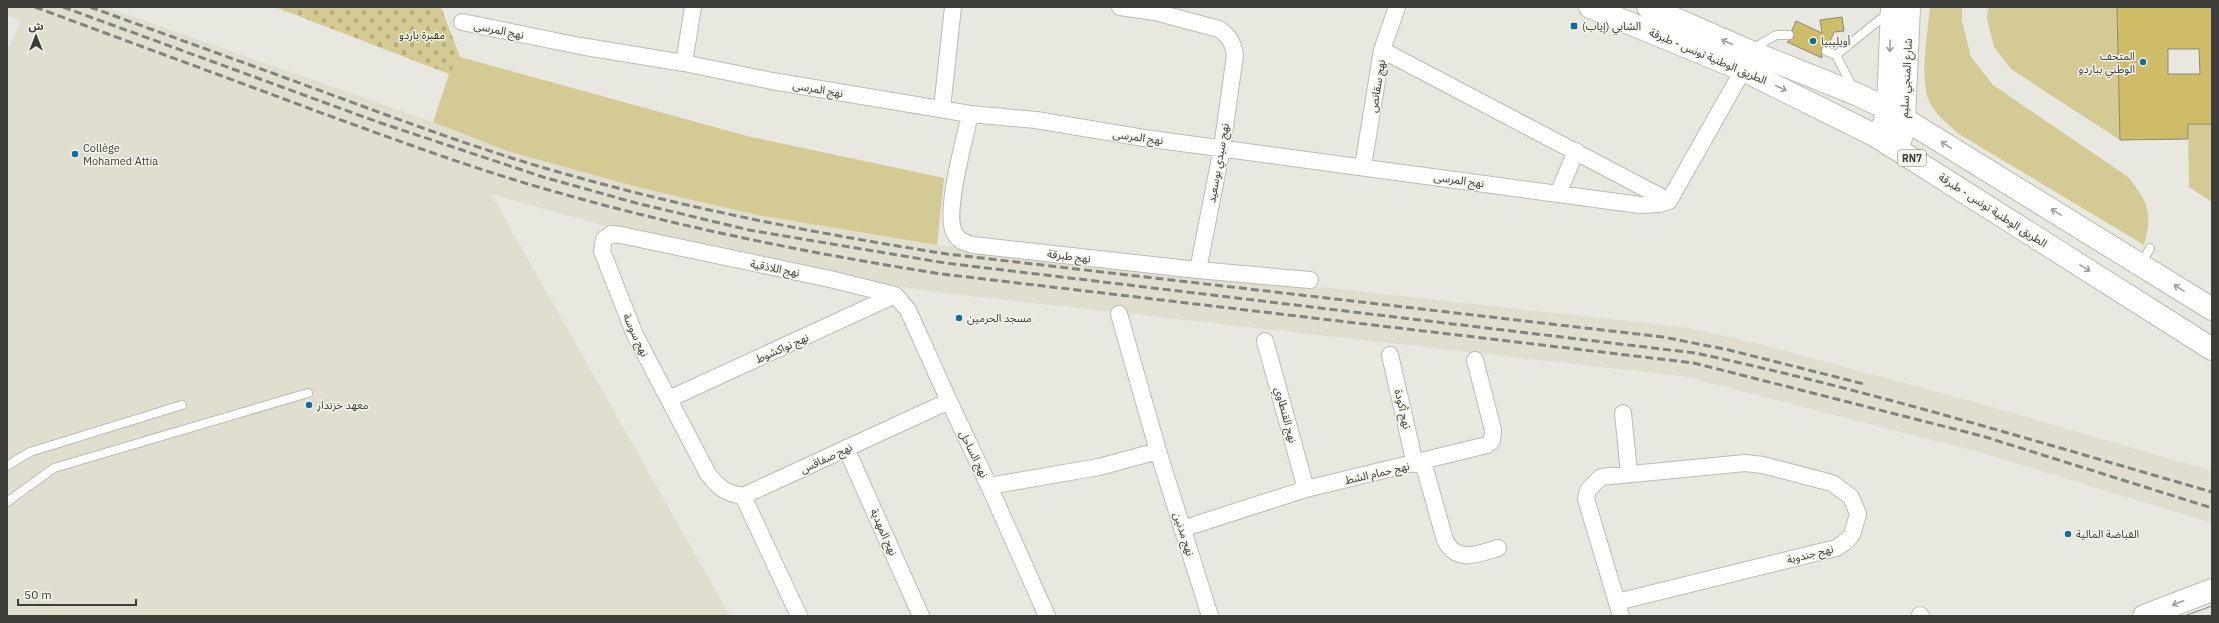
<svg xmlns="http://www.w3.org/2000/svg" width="2219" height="623" viewBox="0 0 2219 623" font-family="'IBM Plex Sans','Noto Sans Arabic',sans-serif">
<defs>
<pattern id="cemetery-stones" width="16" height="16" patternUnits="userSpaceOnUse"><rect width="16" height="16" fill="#d4ca93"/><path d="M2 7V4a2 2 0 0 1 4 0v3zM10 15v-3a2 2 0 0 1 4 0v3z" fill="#b7ae80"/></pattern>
</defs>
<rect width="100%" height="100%" fill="#e8e7e0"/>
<!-- built -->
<path fill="#e0decf" d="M7 7H105L433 122 507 151 641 188 757 215 937 245 1683 327 1756 343 1978 403 2212 471V523L1979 452 1682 376 919 290 742 256 627 232 491 194 730 616H7V47L11 44 20 21 7 15Z"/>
<!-- green -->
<path fill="#d4ca93" d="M1930 7H1962V21L1971 57 1993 85 2128 177C2148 202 2153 213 2144 245L1959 134C1949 125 1938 117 1931 105 1918 83 1928 32 1930 7Z
M1988 7H2117L2120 140 2011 69 1994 47 1987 19Z
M460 57 747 136 944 178 937 245 757 215 641 188 507 151 433 122 449 74Z
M2188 124H2212V202L2189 187Z"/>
<!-- cemetery -->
<path fill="url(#cemetery-stones)" d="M275 7H441L460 57 449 74Z"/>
<!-- building -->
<path fill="#cebd66" stroke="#8a8982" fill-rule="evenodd" d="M2117 7H2212V124H2188V139L2120 140ZM2168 49H2199L2200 74H2168Z
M1842 17 1844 31 1834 32 1828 46 1821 49 1822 58 1787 42 1794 37 1792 30 1796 21 1822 33 1820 20Z"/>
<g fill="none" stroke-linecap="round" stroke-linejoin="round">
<defs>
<path id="service" d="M1752 49 1776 35H1789
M1826 51 1836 55 1888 13
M1836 55 1853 88
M2141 264 2150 248
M7 466 30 452 182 405
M7 502 54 468 308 393"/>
<path id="minor" d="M1120 7 1155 12 1219 29C1229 36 1233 42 1235 55L1222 148 1198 270
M462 22 580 46 684 63 772 81 970 114 1036 120 1144 138 1640 205 1659 204 1669 201 1743 70
M1382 50 1669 201
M684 63 693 7
M942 108 953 7
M970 114C965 138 944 212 954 232 958 241 964 242 973 245L1198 270 1310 280
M1363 166 1382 50 1397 7
M1558 194 1576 151
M895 295 830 279 621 235 611 234 604 239 602 251 635 335 708 474C719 488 725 493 743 496L949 401
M895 295 908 310 949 401 989 486 1047 616
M1119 314 1158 451 1210 616
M1265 341 1306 489
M1390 355 1415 464
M669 399 895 295
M1623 413 1629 473
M846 448 921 616
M1423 462 1445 540C1457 564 1477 554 1498 548
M989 486 1099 467 1158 451
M743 496 799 616
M1182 529 1306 489 1487 445 1492 441 1493 430 1475 360
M1617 602 1836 548 1844 543 1852 535 1858 514 1851 497 1832 483 1763 465 1745 463 1601 477 1588 490 1586 499 1621 616
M1920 615 1921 616"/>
<path id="secondary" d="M1876 136 1884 124 1888 109 1892 7
M1897 148 1902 135 1904 119 1909 7"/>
<path id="primary" d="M1590 7 1743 70 1876 136 2212 349
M1648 7 1749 51 1856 94 1888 109 2212 309
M2144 616 2212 590"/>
</defs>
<!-- service casing -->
<use href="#service" stroke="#bcbbb4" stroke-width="10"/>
<!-- minor casing -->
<use href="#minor" stroke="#bcbbb4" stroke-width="18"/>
<!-- secondary casing -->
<use href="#secondary" stroke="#bcbbb4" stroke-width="24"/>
<!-- primary casing -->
<use href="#primary" stroke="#bcbbb4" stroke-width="24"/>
<!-- service -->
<use href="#service" stroke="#fff" stroke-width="8"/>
<!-- minor -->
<use href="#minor" stroke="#fff" stroke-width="16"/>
<!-- secondary -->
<use href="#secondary" stroke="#fff" stroke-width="22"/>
<!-- primary -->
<use href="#primary" stroke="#fff" stroke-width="22"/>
<!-- tram -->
<path stroke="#83837e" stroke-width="1" d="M2184 616 2212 606
M2208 616 2212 615"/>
<!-- rail -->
<path stroke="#83837e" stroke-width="3" stroke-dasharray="8 4" stroke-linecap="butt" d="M35 7C129 42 223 76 316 111 391 138 465 166 542 188 673 226 807 253 942 274L1694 363 1982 436 2212 508
M63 7 375 121 543 177 636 203 749 230 945 263 1695 353C1870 390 2041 443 2212 492
M90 7C175 38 259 68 343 99 411 124 479 149 548 169 679 207 813 233 947 254L1663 337 1729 350 1864 384"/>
</g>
<!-- one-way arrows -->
<defs><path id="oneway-shaft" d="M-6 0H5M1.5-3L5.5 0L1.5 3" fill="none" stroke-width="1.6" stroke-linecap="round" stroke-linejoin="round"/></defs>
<g stroke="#9e9e9c">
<use href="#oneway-shaft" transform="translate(1727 42) rotate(-156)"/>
<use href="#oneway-shaft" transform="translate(1890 46) rotate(92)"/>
<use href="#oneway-shaft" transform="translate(1781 88) rotate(25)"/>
<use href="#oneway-shaft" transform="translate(1946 145) rotate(-149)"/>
<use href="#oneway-shaft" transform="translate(2056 212) rotate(-149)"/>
<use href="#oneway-shaft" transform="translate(2085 268) rotate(32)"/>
<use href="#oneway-shaft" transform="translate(2179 288) rotate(-148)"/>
<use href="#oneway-shaft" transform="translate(2178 603) rotate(159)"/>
</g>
<!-- markers -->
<g fill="#156b9b" stroke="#f5f4ed" stroke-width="1.5">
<rect x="1570" y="22" width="8" height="8" rx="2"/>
<circle cx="1813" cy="41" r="4"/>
<circle cx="2143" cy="62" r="4"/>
<circle cx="75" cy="154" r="4"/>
<circle cx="959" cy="318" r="4"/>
<circle cx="309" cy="405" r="4"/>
<circle cx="2068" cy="534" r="4"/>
</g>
<g text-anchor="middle" stroke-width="3" stroke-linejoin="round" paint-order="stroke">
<!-- shield labels -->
<rect fill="#f5f4ed" stroke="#74736f" stroke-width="1" x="1898" y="150" width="28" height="16" rx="3"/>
<g font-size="10" font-weight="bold" fill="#3c3c39">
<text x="1912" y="162">RN7</text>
</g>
<!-- poi labels -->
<g font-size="11" fill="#3c3c39" stroke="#f5f4ed" text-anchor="start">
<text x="1582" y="30">الشابي (إياب)</text>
<text x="1821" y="45">أويليبيا</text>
<text x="2135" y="60" text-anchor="end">المتحف<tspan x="2135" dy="13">الوطني بباردو</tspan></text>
<text x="83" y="152">Collège<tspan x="83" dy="13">Mohamed Attia</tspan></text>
<text x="967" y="322">مسجد الحرمين</text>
<text x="317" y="409">معهد خزندار</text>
<text x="2076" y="538">القباضة المالية</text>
</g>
<!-- street labels -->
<g font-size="11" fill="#3c3c39" stroke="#f5f4ed">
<text transform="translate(499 30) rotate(11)" y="4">نهج المرسى</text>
<text transform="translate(1708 56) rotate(23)" y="4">الطريق الوطنية تونس - طبرقة</text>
<text transform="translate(1906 78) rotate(-87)" y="4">شارع المنجي سليم</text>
<text transform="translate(1377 86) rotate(-81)" y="4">نهج سقانص</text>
<text transform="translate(818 89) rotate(10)" y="4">نهج المرسى</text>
<text transform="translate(1138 137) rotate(8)" y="4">نهج المرسى</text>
<text transform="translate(1218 163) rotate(-80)" y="4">نهج سيدي بوسعيد</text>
<text transform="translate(1459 180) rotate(8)" y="4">نهج المرسى</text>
<text transform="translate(1993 210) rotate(33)" y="4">الطريق الوطنية تونس - طبرقة</text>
<text transform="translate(1069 256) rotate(7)" y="4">نهج طبرقة</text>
<text transform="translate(775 268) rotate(11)" y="4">نهج اللاذقية</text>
<text transform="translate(636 335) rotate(65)" y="4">نهج سوسة</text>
<text transform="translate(782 348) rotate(-24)" y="4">نهج نواكشوط</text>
<text transform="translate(1403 409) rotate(77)" y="4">نهج أكودة</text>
<text transform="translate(1286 415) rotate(75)" y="4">نهج القنطاوي</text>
<text transform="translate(974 454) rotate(64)" y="4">نهج الساحل</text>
<text transform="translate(826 458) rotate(-25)" y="4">نهج صفاقس</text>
<text transform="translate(1377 473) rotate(-13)" y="4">نهج حمام الشط</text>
<text transform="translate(884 532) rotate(66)" y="4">نهج المهدية</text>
<text transform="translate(1184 534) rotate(72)" y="4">نهج مدنين</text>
<text transform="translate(1810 554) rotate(-14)" y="4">نهج جندوبة</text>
</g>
<!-- park labels -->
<g font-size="11" fill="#352e06" stroke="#f5f4ed">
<text x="422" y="39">مقبرة باردو</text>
</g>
</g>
<!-- border -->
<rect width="2219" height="623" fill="none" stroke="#3c3c39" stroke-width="16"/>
<!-- north arrow -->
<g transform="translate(36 36)" stroke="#f5f4ed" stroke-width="3" paint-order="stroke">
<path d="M0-3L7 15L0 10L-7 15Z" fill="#3c3c39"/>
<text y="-6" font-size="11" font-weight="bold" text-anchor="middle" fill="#3c3c39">ش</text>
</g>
<!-- scale -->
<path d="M18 599v6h118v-6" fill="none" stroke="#3c3c39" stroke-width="2"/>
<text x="24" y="599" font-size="12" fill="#3c3c39" stroke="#f5f4ed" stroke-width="3" paint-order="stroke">50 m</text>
</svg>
